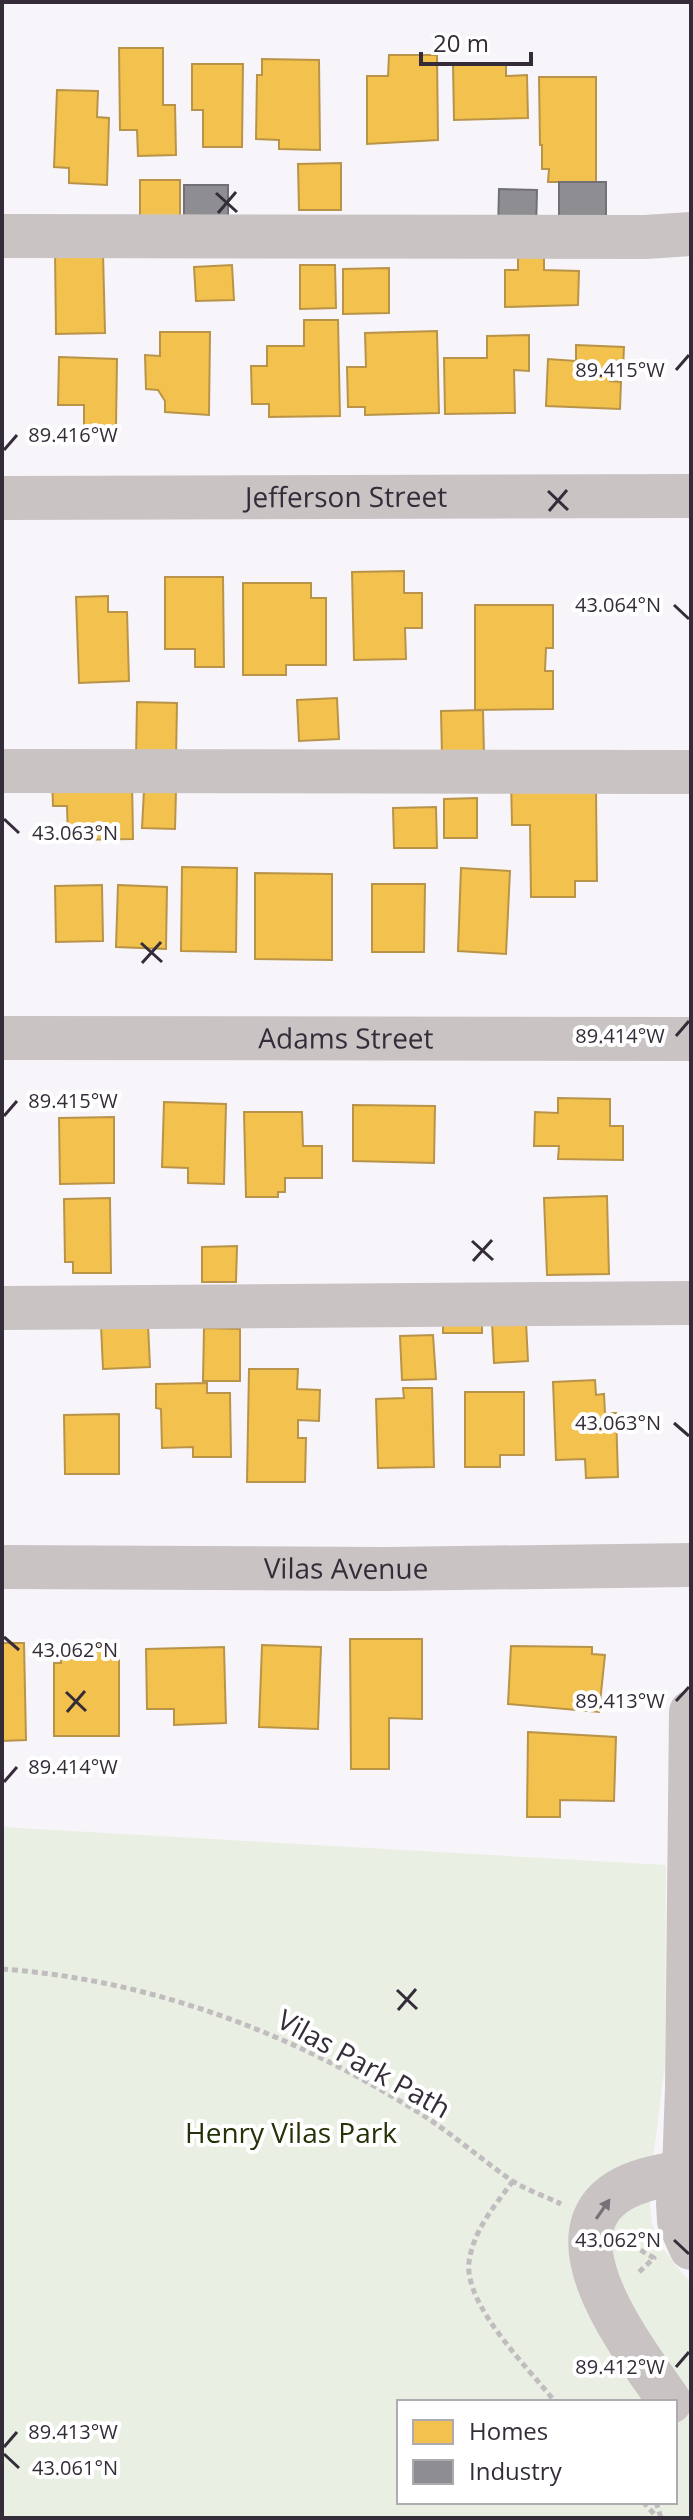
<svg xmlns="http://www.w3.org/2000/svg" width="693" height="2520" viewBox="0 0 693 2520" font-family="'Open Sans',sans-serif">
<rect width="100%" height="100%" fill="#f8f5fa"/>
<!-- green -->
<path fill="#eaefe3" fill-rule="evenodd" d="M2 1827 666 1865 665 2065 649 2192 652 2224 660 2245 691 2284V2518H2ZM399 2402H675V2502H399Z"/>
<!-- homes -->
<path fill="#f2c14e" stroke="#b99448" stroke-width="2" d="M119 48H163V105H175L176 155 138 156 137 130H120Z
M389 55H437L438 140 367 144V76H388Z
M262 59 319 60 320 150 279 149V140L256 139 257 75H262Z
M506 63V76L527 75 528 118 454 120 453 64Z
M192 64H243L242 147H203V110H192Z
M539 77H596V182H548L549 169H542V145H540Z
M57 90 98 91 97 117 109 118 107 185 69 183V168L54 167Z
M341 163V210H299L298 164Z
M140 180H180V220H140Z
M103 252 105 333 56 334 55 253Z
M518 256H544V270L579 271 578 305 505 307V270H518Z
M232 265 234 300 196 301 194 267Z
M300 265H335L336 308 300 309Z
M389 268V313L343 314V269Z
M304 320H338L340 416 269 417V404H252L251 366H267V346H304Z
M437 331 439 413 365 415V407H348L347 367H366L365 333Z
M160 332H210L209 415 165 412V401L158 390 146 389 145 355 160 356Z
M529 335V371L514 370 515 413 445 414 444 358H487V336Z
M576 345 624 347 623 368H611L610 381 621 382 620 409 546 406 548 359 576 361Z
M59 357 117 359 116 426H84V405H58Z
M404 571V593H422V628H405L406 659 354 660 352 572Z
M165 577H223L224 667H195V649H165Z
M243 583H311V598H326V665H286V675H243Z
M108 596V612H127L129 681 79 683 76 597Z
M475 605H553V648H546L545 671H553V709L475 710Z
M337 698 339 739 299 741 297 700Z
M137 702 177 703 176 760 136 759Z
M483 710 484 755 442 756 441 711Z
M132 778 133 839 68 840 67 806H53L52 779Z
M511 779 596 792 597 881H575V897H531L530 825H512Z
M144 790 176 791 175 829 142 828Z
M477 798V838H444V799Z
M436 807 437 848H394L393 808Z
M182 867 237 868 236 952 181 951Z
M461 868 510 871 506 954 458 951Z
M255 873 332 874V960L255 959Z
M372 884H425L424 952H372Z
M102 885 103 941 56 942 55 886Z
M118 885 167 887 166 949 116 947Z
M558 1098 610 1099V1126H623V1160L558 1159 559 1146H534L535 1112 558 1113Z
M164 1102 226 1104 224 1184 188 1183V1168L162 1167Z
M353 1105 435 1106 434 1163 353 1161Z
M244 1112H302L303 1146H322V1178H285V1192H278V1197H246Z
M114 1117V1183L60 1184 59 1118Z
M607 1196 609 1274 547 1275 544 1198Z
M110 1198 111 1273H73V1262H65L64 1199Z
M237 1246 236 1282H202V1247Z
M443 1313H482V1333H443Z
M526 1322 528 1361 494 1363 492 1323Z
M148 1324 150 1367 103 1369 101 1326Z
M204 1328 240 1329V1381H203Z
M433 1335 436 1379 402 1380 400 1336Z
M249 1369H298L297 1389 320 1390 319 1421 298 1420V1438H306L305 1482H247Z
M595 1380 596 1395 604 1394 605 1413H616L618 1477 586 1478 585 1459 556 1460 553 1382Z
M207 1383V1393H230L231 1457H193V1447L162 1448 161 1409 156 1408V1384Z
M403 1388H432L434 1467 378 1468 376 1399 404 1398Z
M465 1392H524V1455H500V1467H465Z
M119 1414V1474H65L64 1415Z
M350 1639H422V1719L389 1718V1769H351Z
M2 1643H24L26 1740 2 1741Z
M61 1643H119V1736H54V1663H61Z
M262 1645 321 1647 318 1729 259 1727Z
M511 1646 592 1647V1654L605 1655 599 1712 508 1704Z
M224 1647 226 1723 174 1725V1709H147L146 1649Z
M528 1732 616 1737 614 1801 560 1800V1817H527Z"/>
<!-- industry -->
<path fill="#8d8d92" stroke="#727077" stroke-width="2" d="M559 182H606V229H559Z
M184 185H228V219H184Z
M499 189 537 190 536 232 498 231Z"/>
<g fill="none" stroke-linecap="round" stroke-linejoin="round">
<!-- path -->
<path stroke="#c1bcbe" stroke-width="5" stroke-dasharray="6 4" stroke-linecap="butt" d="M2 1969C150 1980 287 2031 413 2109 448 2130 478 2157 511 2180 526 2190 545 2196 561 2204
M513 2181C495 2205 473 2231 469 2262 464 2306 529 2368 555 2402
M632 2245 654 2258 637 2274
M643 2502 658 2518
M656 2502 661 2518"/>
<!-- minor -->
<g stroke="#c9c3c4" stroke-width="44">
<path d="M2 236 645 237 691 234"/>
<path id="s1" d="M2 498 691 496"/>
<path d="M2 771 691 772"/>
<path id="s2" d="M2 1038 691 1039"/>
<path d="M2 1308 691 1303"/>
<path id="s3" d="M2 1567 385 1569 691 1565"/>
<path d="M691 1712 687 2088 684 2171 678 2203 679 2221 691 2248"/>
<path d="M670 2402C638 2354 543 2238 619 2191 639 2179 662 2176 684 2171"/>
</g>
</g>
<!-- one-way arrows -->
<defs><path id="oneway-solid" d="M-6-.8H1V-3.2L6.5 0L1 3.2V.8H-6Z" transform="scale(2)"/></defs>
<use fill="#777078" href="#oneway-solid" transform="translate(603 2209) rotate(-55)"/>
<!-- ticks -->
<path fill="none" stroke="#342c39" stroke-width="3" d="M216 193 237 212M218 213 236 192M676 370 689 355M4 450 17 435M548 491 568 510M549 511 567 490M674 605 689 619M4 819 19 833M141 943 162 962M142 963 161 942M676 1036 689 1021M4 1116 17 1101M472 1241 493 1260M473 1261 492 1240M674 1423 689 1436M4 1637 19 1650M66 1692 86 1711M676 1701 689 1687M67 1712 85 1691M4 1782 17 1767M397 1990 417 2009M398 2010 416 1989M674 2240 689 2254M676 2367 689 2352M4 2447 17 2432M4 2454 19 2468"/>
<g text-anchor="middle" stroke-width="8" stroke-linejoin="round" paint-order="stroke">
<!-- street labels -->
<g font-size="28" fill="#342c39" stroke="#fff">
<text dy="10" stroke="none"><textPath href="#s1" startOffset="344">Jefferson Street</textPath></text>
<text dy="10" stroke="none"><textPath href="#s2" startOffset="344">Adams Street</textPath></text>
<text dy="10" stroke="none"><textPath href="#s3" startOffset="344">Vilas Avenue</textPath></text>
<text transform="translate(364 2064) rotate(29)" y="10">Vilas Park Path</text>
</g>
<!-- park labels -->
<g font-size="28" fill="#243207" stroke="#fff">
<text x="291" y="2143">Henry Vilas Park</text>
</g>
</g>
<g font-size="20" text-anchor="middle" fill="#342c39" stroke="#fff" stroke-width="8" stroke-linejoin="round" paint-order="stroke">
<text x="620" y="377">89.415°W</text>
<text x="73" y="442">89.416°W</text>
<text x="618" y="612">43.064°N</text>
<text x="75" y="840">43.063°N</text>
<text x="620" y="1043">89.414°W</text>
<text x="73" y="1108">89.415°W</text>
<text x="618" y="1430">43.063°N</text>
<text x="75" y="1657">43.062°N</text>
<text x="620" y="1708">89.413°W</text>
<text x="73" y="1774">89.414°W</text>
<text x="618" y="2247">43.062°N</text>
<text x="620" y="2374">89.412°W</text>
<text x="73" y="2439">89.413°W</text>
<text x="75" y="2475">43.061°N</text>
</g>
<!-- border -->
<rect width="693" height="2520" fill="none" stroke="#342c39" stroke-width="8"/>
<!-- legend -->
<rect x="397" y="2400" width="280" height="104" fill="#ffffff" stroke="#aeabb0" stroke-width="2"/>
<rect x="413" y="2420" width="40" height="24" fill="#f2c14e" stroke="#aeabb0" stroke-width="2"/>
<text x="469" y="2440" font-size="24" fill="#342c39">Homes</text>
<rect x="413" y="2460" width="40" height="24" fill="#8d8d92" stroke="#aeabb0" stroke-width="2"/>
<text x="469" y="2480" font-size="24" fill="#342c39">Industry</text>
<!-- scale -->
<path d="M421 52v12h110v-12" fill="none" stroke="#342c39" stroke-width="4"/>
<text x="433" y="52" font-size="24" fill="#342c39" stroke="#ffffff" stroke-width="6" paint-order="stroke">20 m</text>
</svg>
